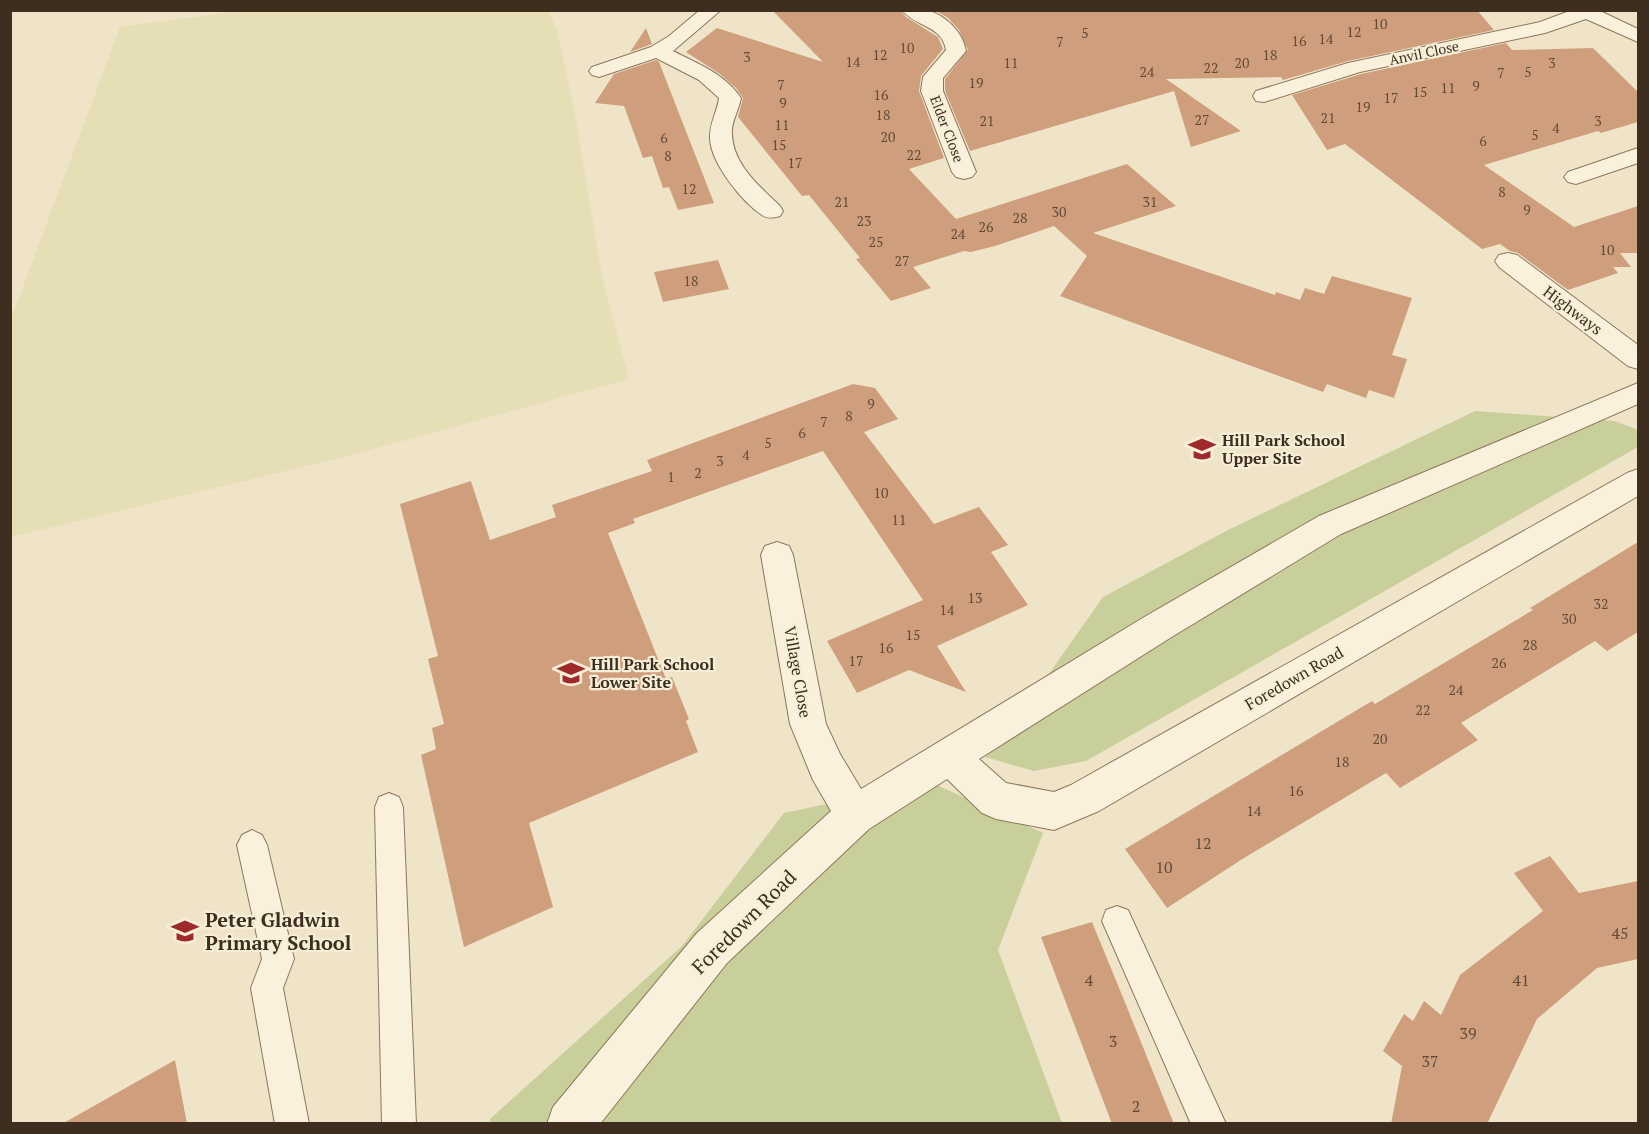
<svg xmlns="http://www.w3.org/2000/svg" width="1649" height="1134" viewBox="0 0 1649 1134" font-family="'PT Serif',serif">
<rect width="100%" height="100%" fill="#f0e4c8"/>
<!-- farmland -->
<path fill="#e6deb5" d="M239 11H548L557 30 574 109 602 276 629 379 344 457 11 537V319L120 27Z"/>
<!-- green -->
<path fill="#c9cf9b" d="M1475 411 1615 421 1638 430V447L1086 761 1034 771 985 757 1020 715 1103 597 1230 529Z
M930 782 1043 833 998 950 1062 1123 490 1124V1119L682 946 784 813Z"/>
<!-- building -->
<path fill="#cf9f7d" d="M772 10H900L906 17 938 37 943 49 921 76 919 91 944 158 909 169 956 219 1127 164 1176 206 1093 233 1275 295 1276 292 1300 300 1305 288 1324 294 1332 276 1412 298 1392 355 1407 359 1394 398 1369 390 1366 398 1327 384 1323 392 1060 296 1087 256 1054 226 995 246 971 252 964 251 913 267 931 288 891 301 856 259 860 258 809 195 802 196 738 117 743 98 736 88 720 74 686 52 717 28 823 62Z
M935 10H1477L1494 30 1348 61 1283 80 1281 77 1166 79 1241 131 1191 147 1174 91 970 151 945 91V79L968 50 959 30 948 18Z
M646 28 652 44 630 52Z
M1506 43 1512 50 1593 48 1638 92V122L1601 133 1598 131 1484 165 1574 227 1638 206V253H1620L1631 267H1613L1618 273 1568 290 1518 253 1510 251 1500 244 1482 249 1345 144 1327 150 1292 95 1361 74Z
M656 60 659 62 714 203 678 210 669 187 663 188 652 156 643 158 624 106 595 103 614 74Z
M718 260 729 289 663 302 654 272Z
M853 384 875 388 898 419 864 432 934 524 979 507 1008 545 991 552 1028 605 937 646 966 692 909 670 857 693 827 641 923 600 823 451 633 519 635 523 608 533 666 679 672 677 689 719 686 721 698 752 529 823 553 907 464 947 421 755 436 749 432 728 444 724 428 659 438 656 400 504 471 481 490 540 556 517 552 505 652 471 647 460Z
M1638 542V632L1607 651 1595 641 1461 723 1478 740 1400 788 1386 773 1244 858 1167 908 1125 849 1372 701 1375 704 1533 610 1530 608Z
M1550 856 1579 893 1638 881V959L1597 968 1537 1019 1487 1124H1391L1402 1066 1383 1051 1404 1014 1413 1021 1424 1001 1441 1015 1460 975 1543 911 1514 873Z
M1092 922 1122 995 1174 1124H1112L1041 937Z
M175 1060 187 1124H62Z"/>
<g fill="none" stroke-linecap="round" stroke-linejoin="round">
<defs>
<path id="service" d="M389 793 399 797 403 807 416 1124H382L375 807 379 797Z
M252 830 262 835 267 845 294 959 283 988 309 1124H275L251 988 262 959 237 845 242 835Z
M1117 906 1128 910 1226 1124H1191L1102 921 1106 910Z"/>
<path id="minor" d="M700 10H721L673 51C698 64 724 73 741 98 739 109 733 119 732 129 730 162 758 185 780 206L783 211 780 216C773 218 767 219 762 215 742 202 711 163 710 139 709 124 717 113 719 98L699 80 656 58 599 77 592 75 589 71 592 67 651 47 669 36Z
M902 10C909 10 919 9 927 10 945 15 963 32 966 51L943 78V91L976 172 972 177 964 179 956 177 952 172 921 91 923 77 946 50C942 25 915 27 902 10Z
M1572 10H1598L1638 29V42L1586 19 1545 33 1360 72 1264 102 1256 101 1253 96 1256 91 1348 63 1540 22Z
M1638 148V163L1576 184 1568 182 1564 177 1568 172Z
M1508 253 1517 255 1638 345V369L1628 366 1499 267 1495 261 1499 255Z
M1638 383V404L1341 534 1170 638 979 759 1006 783 1054 792 1071 785 1627 473 1638 469V496L1099 811 1054 830 996 819 982 813 947 779 869 829 727 963 600 1124H547L553 1107 697 933 831 811 813 780 790 724 761 555 765 546 777 542 789 546 793 555 826 724 840 754 861 789 1146 616 1319 516Z"/>
</defs>
<!-- service casing -->
<use href="#service" stroke="#8d765c" stroke-width="2"/>
<!-- minor casing -->
<use href="#minor" stroke="#8d765c" stroke-width="2"/>
<!-- service -->
<use href="#service" fill="#faf1dc" fill-rule="evenodd"/>
<!-- minor -->
<use href="#minor" fill="#faf1dc" fill-rule="evenodd"/>
</g>
<!-- icons -->
<defs>
<symbol id="school-bare" viewBox="-9 -9 18 18"><path d="M0-5L7-2L0 1L-7-2ZM-4 1L0 2.5L4 1V4Q0 6-4 4Z" fill="#9e2a2b" stroke="#f7eed8" stroke-width="2.5" paint-order="stroke"/></symbol>
</defs>
<g fill-rule="evenodd">
<use href="#school-bare" x="1183" y="430" width="38" height="38"/>
<use href="#school-bare" x="552" y="654" width="38" height="38"/>
<use href="#school-bare" x="166" y="912" width="38" height="38"/>
</g>
<g text-anchor="middle" stroke-width="4.5" stroke-linejoin="round" paint-order="stroke">
<!-- number labels -->
<g font-size="14" fill="#624a37">
<text x="1380" y="29">10</text>
<text x="1354" y="37">12</text>
<text x="1085" y="38">5</text>
<text x="1326" y="44">14</text>
<text x="1299" y="46">16</text>
<text x="1060" y="47">7</text>
<text x="907" y="53">10</text>
<text x="880" y="60">12</text>
<text x="1270" y="60">18</text>
<text x="747" y="62">3</text>
<text x="853" y="67">14</text>
<text x="1011" y="68">11</text>
<text x="1242" y="68">20</text>
<text x="1552" y="68">3</text>
<text x="1211" y="73">22</text>
<text x="1147" y="77">24</text>
<text x="1528" y="77">5</text>
<text x="1501" y="78">7</text>
<text x="976" y="88">19</text>
<text x="781" y="90">7</text>
<text x="1476" y="91">9</text>
<text x="1448" y="93">11</text>
<text x="1420" y="97">15</text>
<text x="881" y="100">16</text>
<text x="1391" y="103">17</text>
<text x="783" y="108">9</text>
<text x="1363" y="112">19</text>
<text x="883" y="120">18</text>
<text x="1328" y="123">21</text>
<text x="1202" y="125">27</text>
<text x="987" y="126">21</text>
<text x="1598" y="126">3</text>
<text x="782" y="130">11</text>
<text x="1556" y="133">4</text>
<text x="1535" y="140">5</text>
<text x="888" y="142">20</text>
<text x="664" y="143">6</text>
<text x="1483" y="146">6</text>
<text x="779" y="150">15</text>
<text x="914" y="160">22</text>
<text x="668" y="161">8</text>
<text x="795" y="168">17</text>
<text x="689" y="194">12</text>
<text x="1502" y="197">8</text>
<text x="842" y="207">21</text>
<text x="1150" y="207">31</text>
<text x="1527" y="215">9</text>
<text x="1059" y="217">30</text>
<text x="1020" y="223">28</text>
<text x="864" y="226">23</text>
<text x="986" y="232">26</text>
<text x="958" y="239">24</text>
<text x="876" y="247">25</text>
<text x="1607" y="255">10</text>
<text x="902" y="266">27</text>
<text x="691" y="286">18</text>
<text x="871" y="409">9</text>
<text x="849" y="421">8</text>
<text x="824" y="427">7</text>
<text x="802" y="438">6</text>
<text x="768" y="448">5</text>
<text x="746" y="460">4</text>
<text x="720" y="466">3</text>
<text x="698" y="478">2</text>
<text x="671" y="482">1</text>
<text x="881" y="498">10</text>
<text x="899" y="525">11</text>
<text x="975" y="603">13</text>
<text x="1601" y="609">32</text>
<text x="947" y="615">14</text>
<text x="1569" y="624">30</text>
<text x="913" y="640">15</text>
<text x="1530" y="650">28</text>
<text x="886" y="653">16</text>
<text x="856" y="666">17</text>
<text x="1499" y="668">26</text>
<text x="1456" y="695">24</text>
<text x="1423" y="715">22</text>
<text x="1380" y="744">20</text>
<text x="1342" y="767">18</text>
<text x="1296" y="796">16</text>
<text x="1254" y="816">14</text>
</g>
<!-- far-street labels -->
<g font-size="14" fill="#3d2e20" stroke="#f7eed8">
<text transform="translate(1424 53) rotate(-12)" y="5">Anvil Close</text>
<text transform="translate(947 129) rotate(69)" y="5">Elder Close</text>
</g>
<!-- street labels -->
<g font-size="16" fill="#3d2e20" stroke="#f7eed8">
<text transform="translate(1573 310) rotate(37)" y="6">Highways</text>
<text transform="translate(798 672) rotate(80)" y="6">Village Close</text>
<text transform="translate(1294 678) rotate(-30)" y="6">Foredown Road</text>
</g>
<!-- poi labels -->
<g font-size="16" font-weight="bold" fill="#3d2e20" stroke="#f7eed8" text-anchor="start">
<text x="1222" y="446">Hill Park School<tspan x="1222" dy="18">Upper Site</tspan></text>
<text x="591" y="670">Hill Park School<tspan x="591" dy="18">Lower Site</tspan></text>
</g>
<!-- near-number labels -->
<g font-size="16" fill="#624a37">
<text x="1203" y="849">12</text>
<text x="1164" y="873">10</text>
<text x="1620" y="939">45</text>
<text x="1089" y="986">4</text>
<text x="1521" y="986">41</text>
<text x="1468" y="1039">39</text>
<text x="1113" y="1047">3</text>
<text x="1430" y="1067">37</text>
<text x="1136" y="1112">2</text>
</g>
<!-- near-poi labels -->
<g font-size="20" font-weight="bold" fill="#3d2e20" stroke="#f7eed8" text-anchor="start">
<text x="205" y="927">Peter Gladwin<tspan x="205" dy="23">Primary School</tspan></text>
</g>
<!-- near-street labels -->
<g font-size="20" fill="#3d2e20" stroke="#f7eed8">
<text transform="translate(744 922) rotate(-45)" y="7">Foredown Road</text>
</g>
</g>
<!-- border -->
<rect width="1649" height="1134" fill="none" stroke="#3d2e20" stroke-width="24"/>
</svg>
